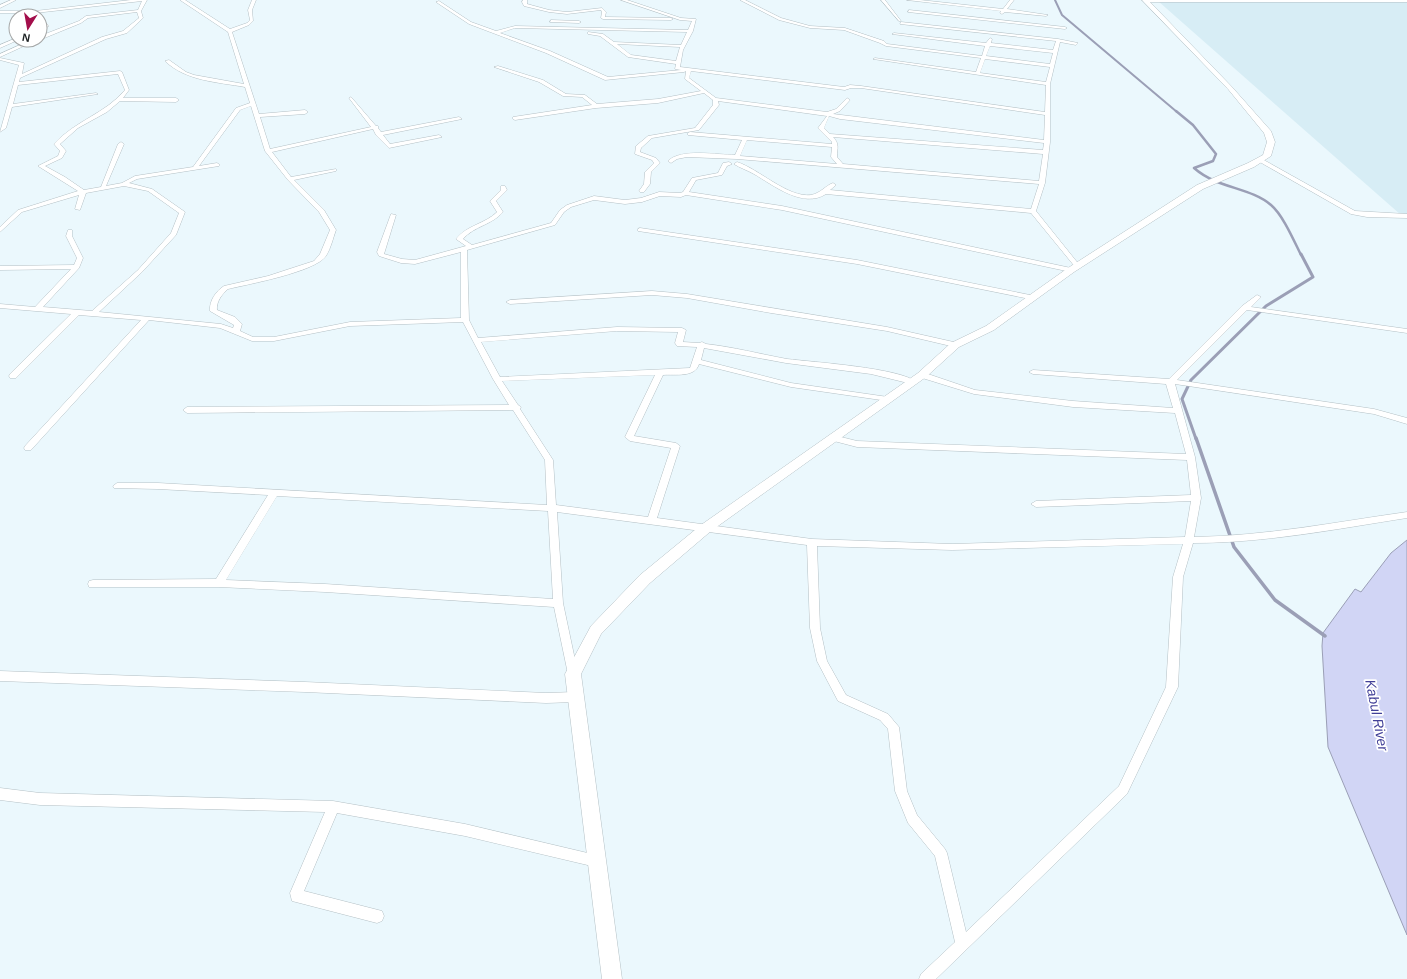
<svg xmlns="http://www.w3.org/2000/svg" width="1407" height="979" viewBox="0 0 1407 979" font-family="Arial,sans-serif">
<rect width="100%" height="100%" fill="#ebf8fd"/>
<!-- built -->
<path fill="#d7edf5" d="M1158 1H1407V215H1401Z"/>
<!-- water -->
<path fill="#d1d5f5" stroke="#9b9fb6" d="M1407 540V935L1328 747 1322 646 1323 633 1355 589 1361 592 1391 553Z"/>
<g fill="none" stroke-linecap="round" stroke-linejoin="round">
<!-- stream-far3 -->
<path stroke="#9b9fb6" stroke-width="2" d="M1055 0 1062 15 1177 112"/>
<!-- stream-far2 -->
<path stroke="#9b9fb6" stroke-width="2.5" d="M1176 111 1193 125 1216 154 1213 161 1194 168C1218 189 1250 187 1271 205 1283 215 1294 241 1301 255"/>
<!-- stream-far1 -->
<path stroke="#9b9fb6" stroke-width="3" d="M1196 439 1182 399 1191 380 1266 306 1313 277 1301 254"/>
<!-- stream -->
<path stroke="#9b9fb6" stroke-width="3.5" d="M1196 438 1234 547 1275 600 1325 636"/>
<defs>
<path id="street" d="M11 0H16L0 8V5Z
M131 0H147L141 11 143 18 127 33 106 39 20 78 19 82 120 71 122 72 129 90 123 98H176L179 100 176 102 120 101 107 112 78 128 60 144 66 151 62 158 45 166 65 177 84 190 101 187 118 144 121 142 124 144 106 186 122 183 135 176 193 167 236 108 250 103 245 87C217 82 186 81 165 61L169 60 186 72 194 75 244 84 228 32 180 0H185L230 29 247 23 250 20 248 10 252 0H256L252 10 253 21 249 25 232 32 259 114 305 110 308 112 305 114 260 117 270 149 371 127 349 98 351 97 376 126H378V128L381 132 459 117 462 119 383 135 390 144 439 135 442 137 389 148 376 135 373 129 272 152 291 177 336 169V171L294 180 324 210 336 230C333 238 331 248 326 256 315 272 249 284 228 289 222 294 216 302 217 310L235 317 242 324 240 331 253 337H274L350 322 461 318V252L415 264 401 263 379 256 377 252 391 214 396 215 384 254 402 259 415 260 466 246 456 239C467 225 485 224 497 212L490 201 501 190V186H505L507 190 496 201 503 212C492 225 474 226 463 239L472 245 551 223 560 210 567 205 594 196 625 200 641 198 659 192 680 193 683 192 692 178 718 173 723 163 729 162 732 164 727 166 722 175 696 180 689 192 782 206 1071 268 1074 270 1071 272 782 210 686 195 681 197 660 196 642 202 625 204 594 200 571 207 564 212 555 225 467 250 469 320 478 338 617 327 682 328 686 330 683 342 699 343 702 342 706 344C733 347 760 354 787 359 812 362 901 368 916 382L912 384 871 374 786 363 704 348 701 360 791 383 888 397 892 399 888 401 791 387 699 364C695 378 675 374 663 375L634 436 676 443 680 446 657 518 812 539 952 544 1185 537 1191 501 1036 507 1031 504 1036 501 1191 495 1187 460 857 447 830 440 829 438 833 435 857 441 1186 454 1175 413 1073 407 974 394 919 377 918 375 922 373H925L975 390 1073 401 1173 408 1166 384 1033 374 1029 372 1033 370 1169 379 1242 306 1257 295 1261 297 1251 307 1407 329V333L1247 310 1177 380 1374 409 1407 418V424L1374 414 1175 384 1195 457 1201 498 1194 537C1266 536 1336 522 1407 512V518C1336 529 1265 543 1193 543L1183 577 1178 687 1127 794 936 979H919L921 974 955 942 935 856 908 823 895 791 888 729 880 720 838 701 817 661 810 628 807 545 557 512 563 603 578 674 577 677 573 678 569 677 568 674 554 607 325 592 219 587H89L88 584 89 581 93 580 216 579 268 495 158 489 114 488 113 486 117 483H158L547 505 545 460 513 410 187 413 183 410 187 407 509 405 493 379 463 322 350 326 274 341H252L220 328 149 320 31 450H25L24 448 25 446 141 320 79 315 16 378H10L9 376 10 374 71 314 0 308V304L35 307 71 269 0 270V266L74 265 77 258 66 236 68 230H72V236L83 258 79 268 43 307 92 311 138 270 171 233 179 213 148 191 124 186 86 193 80 210 75 209 79 195 22 212 0 232V227L18 210 78 191 38 166 58 156 60 151 54 144C76 120 105 114 125 90L118 74 18 85 13 104 96 93 98 94 12 107 6 128 0 132 19 65 0 60V58L24 63 22 74 102 37 123 31 139 18 137 12 88 18 81 23 42 39H40V36L79 21 86 16 138 10 142 1 35 13H0V11H35ZM251 106 265 151 288 180 319 212 330 230 320 254 314 261 268 276 224 286C216 291 209 301 210 311L234 325 233 328 221 324 99 312 142 272 176 235 185 212 152 189 129 183 137 179 219 166 220 165 217 163 199 166 240 110ZM617 331 678 332 675 343 677 346 697 347 690 368 500 377 481 342ZM655 375 625 437 630 441 671 448 648 517 556 505 553 460 520 409 521 407 518 405 502 381ZM277 496 548 511 553 599 325 584 226 580ZM1183 544 1173 577 1166 687 1119 786 966 932 947 853 945 849 917 815 907 791 899 727 888 714 846 695 827 661 820 628 817 546 952 550Z
M523 0H527V4L549 10 567 12 602 8 606 12 605 17 671 18 673 19 671 20 603 19 601 18 602 12 601 10 567 14 549 12 524 6 522 2Z
M621 0H627L681 18 696 19 693 31 683 50 680 67 844 87 850 85 861 86 1045 112 1046 85 873 59 875 58 976 72 981 58 886 46 880 43 844 30 810 28 779 20 740 0H745L781 18 810 26 845 28 884 41 887 44 982 56 985 46 892 34 894 33 986 43 990 38 992 39 991 43 1053 50 1056 41 900 24 901 22 1058 39 1078 43 1076 45 1060 42 1050 84V142L1045 183 1036 211 1081 267 1078 269 1076 268 1031 213 826 194C803 209 773 185 754 174 747 170 740 168 734 164L737 162C759 169 788 198 811 195 821 193 825 186 833 183L836 185 830 190 1031 209 1039 184 737 159 687 157 677 159 671 163 668 161C681 148 718 155 735 155L742 140 688 135V133L690 132 832 144V142L818 128 827 116 718 101 719 105 699 130 652 138 641 148 640 152 656 158 660 163 651 172 650 184 644 192H640L639 191 644 184 645 172 654 163 652 160 635 154 636 146 648 136 695 128 713 105V100L704 93 658 103 596 108 515 120 513 119V117L592 105 582 97 563 96 539 82 494 67 498 66 543 80 566 94 585 95 597 104 658 99 701 91 685 79 686 71 684 72 605 80 546 53 469 24 436 2 439 1 471 22 496 31 515 26 688 30 692 21 680 20ZM515 28 687 32 681 45 614 42 603 34 588 32V34L600 36 628 57 676 64 675 69 681 70 608 77 550 51 500 33ZM617 44 680 47 676 61 631 55ZM990 46 1053 53 1050 64 986 56ZM985 59 1050 67 1046 82 980 73ZM691 71 845 90 851 88H861L1045 115 1044 140 833 114 840 111 850 100 847 98 836 109 827 112 716 98 689 78ZM829 116 840 119 1044 143 1043 150 830 134 824 128ZM833 137 1043 154 1039 181 843 164 837 157C837 148 840 144 833 137ZM747 140 832 147 831 157 837 164 740 156Z
M881 0H885L901 21H899Z
M907 0H920L1003 9 1010 0H1014L1007 9 1048 15 1046 16 1005 12 1002 14 1000 13 1001 11Z
M1145 0H1407V2H1146L1144 1Z
M909 10 1065 27 1067 28 1065 29 908 12Z
M551 20 579 21 581 22 579 23 550 22Z
M47 24 49 26 40 30V27Z
M14 39 18 40 0 48V45Z
M31 40H37L0 57V54Z
M1258 159H1262L1355 211 1407 214V218L1367 217 1351 214 1258 161Z
M640 228 857 260 1030 295 1034 297 1030 299 857 264 638 231V229Z
M652 291 687 294 887 327 958 343 959 345 955 347 887 331 771 313 687 298 652 295 510 304 506 302 510 300Z
M0 671 305 682 546 693 575 692 579 694 581 697 579 700 575 702 546 703 305 692 0 681Z
M0 788 40 793 333 801 465 824 596 855 601 857 602 861 601 865 596 867 465 836 337 813 304 891 382 911 384 916 382 921 377 923 292 901 290 893 325 812 40 805 0 800Z"/>
<path id="secondary" d="M1142 0H1148L1232 87 1271 131 1275 142 1271 156 1254 167 1203 189 1074 272 994 330 959 347 926 377 711 531 650 583 601 634 581 674 622 979H602L565 674 591 626 640 575 701 525 918 373 951 343 986 326 1068 268 1197 185 1248 163 1263 155 1267 142 1264 133 1228 89Z"/>
</defs>
<!-- street casing -->
<use href="#street" stroke="#b4c0c5" stroke-width="1"/>
<!-- secondary casing -->
<use href="#secondary" stroke="#b4c0c5" stroke-width="1"/>
<!-- street -->
<use href="#street" fill="#fff" fill-rule="evenodd"/>
<!-- secondary -->
<use href="#secondary" fill="#fff" fill-rule="evenodd"/>
</g>
<g text-anchor="middle" stroke-width="3.5" stroke-linejoin="round" paint-order="stroke">
<!-- near-water labels -->
<g font-size="14" font-style="italic" fill="#424098" stroke="#fff">
<text transform="translate(1377 715) rotate(79)" y="5">Kabul River</text>
</g>
</g>
<!-- north arrow -->
<g transform="translate(28 28) rotate(191)"><circle r="19" fill="#ffffff" stroke="#a5a7a7"/>
<path d="M0-3L7 15L0 10L-7 15Z" fill="#a30e4b"/>
<text y="-6" font-size="11" font-weight="bold" text-anchor="middle" fill="#1e2224">N</text>
</g>
</svg>
